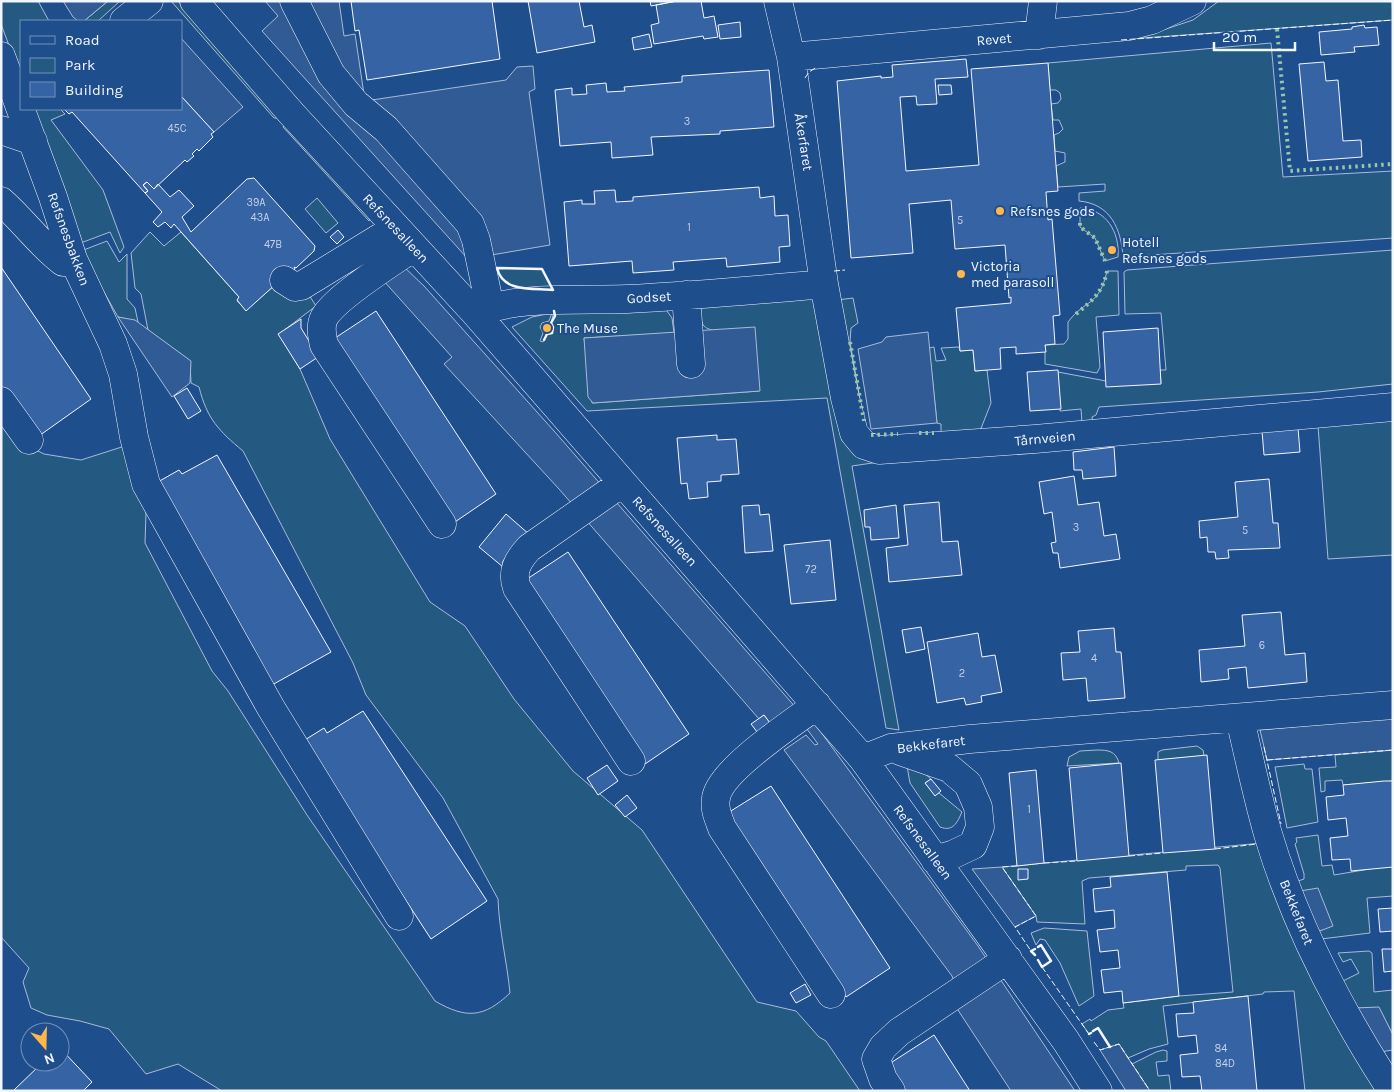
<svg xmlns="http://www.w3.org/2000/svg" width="1394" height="1092" viewBox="0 0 1394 1092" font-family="Karla,sans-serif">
<rect width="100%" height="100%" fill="#1f4e8c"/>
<!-- green -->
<path fill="#245a82" stroke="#a8bbd7" d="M1 1H38L49 21H21V78L1 24Z
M108 1H120L98 21H84Z
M171 1H178L278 114V118H274Z
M1219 1H1392L1393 20 1073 43 1160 31 1193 20Z
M1271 43 1283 177 1393 171V238L1123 257C1121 229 1111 204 1079 201V193L1105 191V184L1058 187 1056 166 1065 162V153L1055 151 1054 135 1059 133 1063 129 1059 120H1053L1051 104 1058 103 1061 99 1060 93 1056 90H1050L1048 63Z
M32 109H60L65 114 51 120 103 190 124 247 120 253 110 232 78 244Z
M285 124 370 217 369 221 283 127Z
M317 198 338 223 326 233 305 209Z
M1080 208C1106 209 1120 232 1118 257L1105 261 1095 238 1080 227Z
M150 232 164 246 181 232 239 297 237 301 246 310 275 285 309 295 316 306 279 334 300 369 330 439 430 602 465 626 514 699 573 771 642 830 757 1002 796 1011 819 1037 826 1041 860 1091H222L178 1064 146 1074 109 1029 80 1021 47 1015 31 1008 23 982 29 968 1 937V416L26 445 44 454 81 460 128 445 146 513 145 543 212 671 228 691 307 815 435 1001C466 1019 484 1018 510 993 507 962 499 930 498 899L443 798 366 695 353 663 243 451C219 431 207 419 199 387L191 383 190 361 148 330 141 294 135 288 131 253Z
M107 241 119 262 127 254V299L135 308 138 322 118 317 81 251Z
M1393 250V384L1318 392 1099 407 1096 415 1092 417 1093 423H1082L1081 409 1060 411 1058 372 1106 381 1161 383 1160 370H1166L1161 313 1125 314 1124 272 1127 270Z
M497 268 542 269 553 290C533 288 503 293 497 268Z
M1107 271H1118L1119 315 1096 317 1100 367 1097 373 1045 364V345L1064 344 1068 339V322C1085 299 1099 307 1107 271Z
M811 298 816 303 879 462 852 466 899 730 886 728 827 398 587 411 512 327 532 317 552 313 549 321 542 323 540 327 543 333 540 341 543 342 547 334 552 332 553 327 551 323 554 311 664 307 672 318 674 333 584 338 592 403 759 391 712 330C700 327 701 320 700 310L704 305Z
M853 298 858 323 851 328 850 342 865 428 837 300Z
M934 347 936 361 946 360 941 348 959 347 960 351 973 350 975 371 987 370 991 403 980 431 941 432V424L937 423 929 348Z
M1393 420V555L1328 559 1318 426Z
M1197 746 1203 750 1204 756 1158 760V752L1162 750Z
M1097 750C1108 750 1116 751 1119 763L1067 766 1069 757 1080 751Z
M1393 750V781L1343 785 1342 780 1325 781V791L1321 792 1319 768 1336 767 1335 755Z
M1304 764 1305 769H1312L1318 822 1287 828 1275 767Z
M907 766 919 769 931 779 925 783 935 795 939 793 962 812C957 823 953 832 940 827L910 783Z
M1318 835 1322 866 1332 865 1334 875 1393 865V896L1367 898 1370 933 1321 939 1317 932 1333 925 1300 891 1298 881 1304 879V874L1295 844 1297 842 1296 838Z
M1262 843 1378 1091H1305L1294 991 1264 992 1263 994 1163 1006 1168 1044 1149 1049 1128 1058 1119 1044 1110 1047 1098 1028 1089 1034 1082 1024 1090 1019 1091 1021 1108 1010 1124 1008 1123 1003 1179 996 1233 992 1220 868 1218 865 1186 866V870L1089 878 1082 881 1085 924 1037 922 1036 916 1002 867Z
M1044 928 1087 931 1094 996 1079 1006 1060 963 1045 940 1040 939 1036 945 1031 933Z
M1369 951 1372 953 1374 992 1393 990V1035L1379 1008H1355L1341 982 1359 973 1351 959 1343 962 1338 953Z
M1163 1050 1167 1051V1061L1156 1062 1158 1076 1169 1075 1171 1091H1150L1132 1064 1156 1052Z"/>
<!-- parking -->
<path fill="#305b95" stroke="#a8bbd7" d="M63 1H108L84 21H78L73 17Z
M265 1H339L344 36 355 34 365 101 506 80 517 67 533 66 535 89 529 92 550 245 468 259 262 31 278 16Z
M181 38 243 107 214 132 181 96Z
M402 265 424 286 554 431 797 709 773 727 764 715 759 719 559 489 444 364 452 357 382 279Z
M118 317 135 320 191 361 190 383 172 397Z
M755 327 760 391 593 403 588 397 584 338Z
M928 332 937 423 871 429 858 349 882 342 886 337Z
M1393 717V750L1267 760 1260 730Z
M812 720 978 946 1075 1091H1011L954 1004V981L952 976 784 750 806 735 815 745 818 744 804 725Z
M1002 867 1036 916 1015 927 972 869Z
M1318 888 1333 926 1317 932 1300 891Z
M1379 1007 1393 1035V1050L1380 1052 1355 1008Z
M1119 1044 1128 1058 1150 1091H1126L1100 1050Z"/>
<!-- building -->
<path fill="#3563a3" stroke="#f2f6ff" d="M351 1H492L500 59 367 80 359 30 355 31Z
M528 1H579L584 27 592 25 595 42 537 53Z
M650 1H677L651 6Z
M677 1H701L704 18 714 16 718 37 704 39 703 36 654 44 651 25 659 23 656 5Z
M740 22 741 37 720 39 718 25Z
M1364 25 1365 28 1377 27 1379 45 1354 47 1355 52 1321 55 1319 32 1352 29V27Z
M649 34 652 47 634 50 632 38Z
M966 59 968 77 935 79 937 104 917 105 916 96 900 97 906 171 979 165 971 69 1048 63 1058 191 1046 192 1048 220 1052 219 1060 315 1053 316 1055 344 1045 345 1046 352 1016 354V347L1000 348 1001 369 975 371 973 350 960 351 956 308 1011 303V297L1009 298 1005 245 955 249 951 200 909 204 913 253 851 258 837 81 881 76V78L893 77 892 65Z
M1324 62 1326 81 1338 80 1343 141 1361 140 1362 157 1308 161 1299 64Z
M769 70 774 127 720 131V134L651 137 653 155 612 158 611 142 560 146 555 90 572 88V95L587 94 586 85 606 83 607 92 625 91 624 87 682 82V76Z
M938 85H951L952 94 939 95Z
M181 96 214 132 211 134 213 137 199 151 197 149 192 154 194 156 187 162 185 160 154 189 147 182 143 185 148 191 145 193 72 112 69 114 64 109H181Z
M254 178 315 246 314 251 296 268 294 267 295 269 289 275 287 274 246 311 237 300 239 297 174 224 171 228 165 222 158 227 153 222 162 212 145 193 148 191 143 185 147 182 154 189 158 184 170 197 179 190 194 206 182 217 191 232 247 179Z
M759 187 760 198 774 196 775 216 788 215 790 246 779 247 780 262 727 267 726 258 673 262 674 270 633 273 632 261 569 266 564 202 582 200V204H595L594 191 615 190 616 202 633 201V197Z
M338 230 344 237 337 244 330 237Z
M1 267 91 399 36 438 1 387Z
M376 311 496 494 452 524 332 340Z
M301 319V328L317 354 321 355 300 369 278 334Z
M1158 328 1161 384 1106 387 1103 332Z
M1058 370 1061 409 1030 411 1027 372Z
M187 388 201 411 188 419 174 396Z
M1298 428 1300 452 1264 455 1262 431Z
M717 435V440L736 439 739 474 721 475V481L707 482 708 497 689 499 687 483 681 484 677 438Z
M1114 447 1116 476 1083 479 1082 470H1074L1073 452Z
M217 455 331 652 272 685 156 483 179 470 182 474Z
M1074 476 1078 505 1099 502 1104 536 1116 534 1120 559 1060 568 1058 553H1053L1051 543 1056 542 1052 512 1044 514 1039 482Z
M1269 479 1273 523H1278L1280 548 1228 550 1229 558 1216 559 1215 552H1208L1207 537 1200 538 1199 521 1238 517 1235 482Z
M939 502 942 542 958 541 962 575 889 582 886 548 908 545 904 505Z
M759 505 760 515 769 514 773 551 745 553 742 506Z
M896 505 899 538 871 540 870 527H865L864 510Z
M506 514 530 535 523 536 503 561V567L479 547Z
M830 540 836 600 791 604 784 545Z
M568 552 689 734 645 764 524 581Z
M1281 612 1285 655 1305 653 1307 682 1248 688 1246 667 1228 669 1229 679 1201 682 1199 650 1245 646 1242 615Z
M921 627 925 649 906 653 902 630Z
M1114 628 1116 652H1121L1125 698 1088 701 1086 678 1063 680 1061 653 1080 652 1078 631Z
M978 633 982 657 995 655 1002 692 981 696 982 702 966 705 964 698 937 703 927 642Z
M363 711 487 901 431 939 306 747 300 743 324 728 327 733Z
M764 715 773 727 761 737 751 724Z
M1207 755 1215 849 1163 853 1155 760Z
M1121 763 1129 856 1077 861 1069 768Z
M607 765 618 781 598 795 587 778Z
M1036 770 1044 863 1017 866 1009 773Z
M931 779 941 791 935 796 925 783Z
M1384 781H1393V867L1351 871 1350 859 1332 860 1330 838 1348 836 1346 818 1328 820 1326 797 1344 795 1343 785Z
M771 786 890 968 846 997 726 814Z
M627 795 637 808 625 817 615 805Z
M1018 869H1028V879L1018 880Z
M1167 872 1179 996 1123 1003 1122 991 1104 993 1101 970 1120 968 1118 950 1100 952 1097 930 1115 928 1114 910 1095 912 1093 889 1111 887 1110 877Z
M1393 908V931L1380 932 1378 909Z
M1382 949H1393V971L1384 972Z
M805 984 811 995 796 1003 790 993Z
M1248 996 1257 1091H1202L1200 1076 1182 1077 1180 1055 1198 1053 1196 1035 1178 1037 1176 1014 1194 1013 1193 1002Z
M934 1035 970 1091H906L889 1064Z
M60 1048 92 1082 83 1091H13L43 1062H60Z"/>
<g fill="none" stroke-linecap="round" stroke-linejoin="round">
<defs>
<path id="minor" d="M194 1 291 113 476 314 863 759 1066 1041 1098 1091
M294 1 331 74 356 104 386 129 470 224 476 240 490 307
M778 1 791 57 824 284 845 398 854 433 864 445 879 450 1035 439 1393 407
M124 21 149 1
M1039 35 1043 1
M1 56 53 197 73 259 113 344 123 374 134 437 146 484 271 708 399 916
M791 57 1129 26 1152 20 1192 1
M1 130 33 141
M1 201C23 220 40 245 63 262L73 259
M414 247C394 261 334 298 324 318 320 326 322 336 324 345L442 524
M284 280 295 287 301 286 396 228
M686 295 691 364
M476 314C511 295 586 301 627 299 692 296 758 290 824 284
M1 401 29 440
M622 483 529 548C518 560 511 571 517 588L631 761
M817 705C794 722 720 770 716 798 714 809 718 817 722 828L831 994
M1240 719C1249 757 1257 796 1268 834 1295 925 1340 1011 1392 1091
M900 751 949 768 968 784 978 807 980 827 973 845 954 854 935 860
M863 759 891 748 970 739 1393 705
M891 1091 883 1079 876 1059 883 1047 899 1032 1008 959"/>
</defs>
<!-- minor casing -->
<use href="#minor" stroke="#f2f6ff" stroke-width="29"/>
<!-- minor -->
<use href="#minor" stroke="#1f4e8c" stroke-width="28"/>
<!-- hedge -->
<path stroke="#97c8a6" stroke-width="4" stroke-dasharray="2.5 4" stroke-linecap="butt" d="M1277 29 1290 171 1393 164
M1080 223V227L1095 238 1105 261
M1076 314C1092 301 1103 292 1107 271
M850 342 864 421
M919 433H934
M871 435 898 434"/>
<!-- fence -->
<path stroke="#f2f6ff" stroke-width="1" stroke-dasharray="6 2.5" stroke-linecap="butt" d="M1121 40 1393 20
M805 78 809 72 817 67
M834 271 845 270
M1264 747 1281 824
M1267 760 1393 750
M1215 849 1257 844
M1129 856 1163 853
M1044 863 1077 861
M1017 866 1002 867 1036 916 1015 927 1031 951
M1042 967 1091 1037
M1094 1042 1100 1050 1119 1044 1150 1091"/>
<!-- wall -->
<path stroke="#f2f6ff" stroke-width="2.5" d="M497 268 542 269 553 290C533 288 503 293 497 268Z
M544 340 547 334 552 333 553 327 551 323 555 316 554 311
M1035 949 1031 951 1035 955
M1038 960 1042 967 1051 961 1041 945 1038 947
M1093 1031 1098 1028 1110 1047
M1089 1034 1091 1033"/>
</g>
<!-- markers -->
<g fill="#ffb74d" stroke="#1f4e8c" stroke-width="2">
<circle cx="1000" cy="211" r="5"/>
<circle cx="1112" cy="250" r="5"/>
<circle cx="961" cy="274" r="5"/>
<circle cx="547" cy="328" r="5"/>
</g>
<g text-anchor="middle" stroke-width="4" stroke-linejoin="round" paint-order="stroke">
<!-- number labels -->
<g font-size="11" fill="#c3d1e8">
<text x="687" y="125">3</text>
<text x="177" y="132">45C</text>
<text x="256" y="206">39A</text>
<text x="260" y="221">43A</text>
<text x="960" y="224">5</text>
<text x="689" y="231">1</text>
<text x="273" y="248">47B</text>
<text x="1076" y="531">3</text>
<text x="1245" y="534">5</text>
<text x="811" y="573">72</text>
<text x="1262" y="649">6</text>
<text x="1094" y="662">4</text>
<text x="962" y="677">2</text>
<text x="1029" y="813">1</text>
<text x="1221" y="1052">84</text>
<text x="1225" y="1067">84D</text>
</g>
<!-- street labels -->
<g font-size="14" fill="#f2f6ff" stroke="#1f4e8c">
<text transform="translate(994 39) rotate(-5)" y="5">Revet</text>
<text transform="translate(804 142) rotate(81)" y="5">Åkerfaret</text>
<text transform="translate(396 228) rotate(47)" y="5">Refsnesalleen</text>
<text transform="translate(69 239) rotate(70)" y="5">Refsnesbakken</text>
<text transform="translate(649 297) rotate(-3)" y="5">Godset</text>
<text transform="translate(1045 438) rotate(-5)" y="5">Tårnveien</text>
<text transform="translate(665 531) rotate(48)" y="5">Refsnesalleen</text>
<text transform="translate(931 744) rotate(-7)" y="5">Bekkefaret</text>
<text transform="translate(923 842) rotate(54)" y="5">Refsnesalleen</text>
<text transform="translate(1297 912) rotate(68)" y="5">Bekkefaret</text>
</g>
<!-- poi labels -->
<g font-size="14" fill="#f2f6ff" stroke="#1f4e8c" text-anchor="start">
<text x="1010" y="216">Refsnes gods</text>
<text x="1122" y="247">Hotell<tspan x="1122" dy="16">Refsnes gods</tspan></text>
<text x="971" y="271">Victoria<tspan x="971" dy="16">med parasoll</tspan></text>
<text x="557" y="333">The Muse</text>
</g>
</g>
<!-- border -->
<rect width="1394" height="1092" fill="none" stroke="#f2f6ff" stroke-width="5"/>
<!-- legend -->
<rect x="20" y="20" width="162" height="90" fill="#1f4e8c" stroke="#7391ba"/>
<rect x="30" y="36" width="25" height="8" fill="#1f4e8c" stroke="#7391ba"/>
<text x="65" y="45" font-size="15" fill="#f2f6ff">Road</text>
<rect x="30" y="58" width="25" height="15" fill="#245a82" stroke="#7391ba"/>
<text x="65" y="70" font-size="15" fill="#f2f6ff">Park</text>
<rect x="30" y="82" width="25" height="15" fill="#3563a3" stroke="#7391ba"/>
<text x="65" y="95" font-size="15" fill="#f2f6ff">Building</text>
<!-- north arrow -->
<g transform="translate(45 1047) rotate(160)"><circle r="24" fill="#1f4e8c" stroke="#7391ba"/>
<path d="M0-4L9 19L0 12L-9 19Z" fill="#ffb74d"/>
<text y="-8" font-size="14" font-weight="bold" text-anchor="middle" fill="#f2f6ff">N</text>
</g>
<!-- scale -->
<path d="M1214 42v8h81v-8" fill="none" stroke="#f2f6ff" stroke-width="2.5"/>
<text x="1222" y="42" font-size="15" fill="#f2f6ff" stroke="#1f4e8c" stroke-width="4" paint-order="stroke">20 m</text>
</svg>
